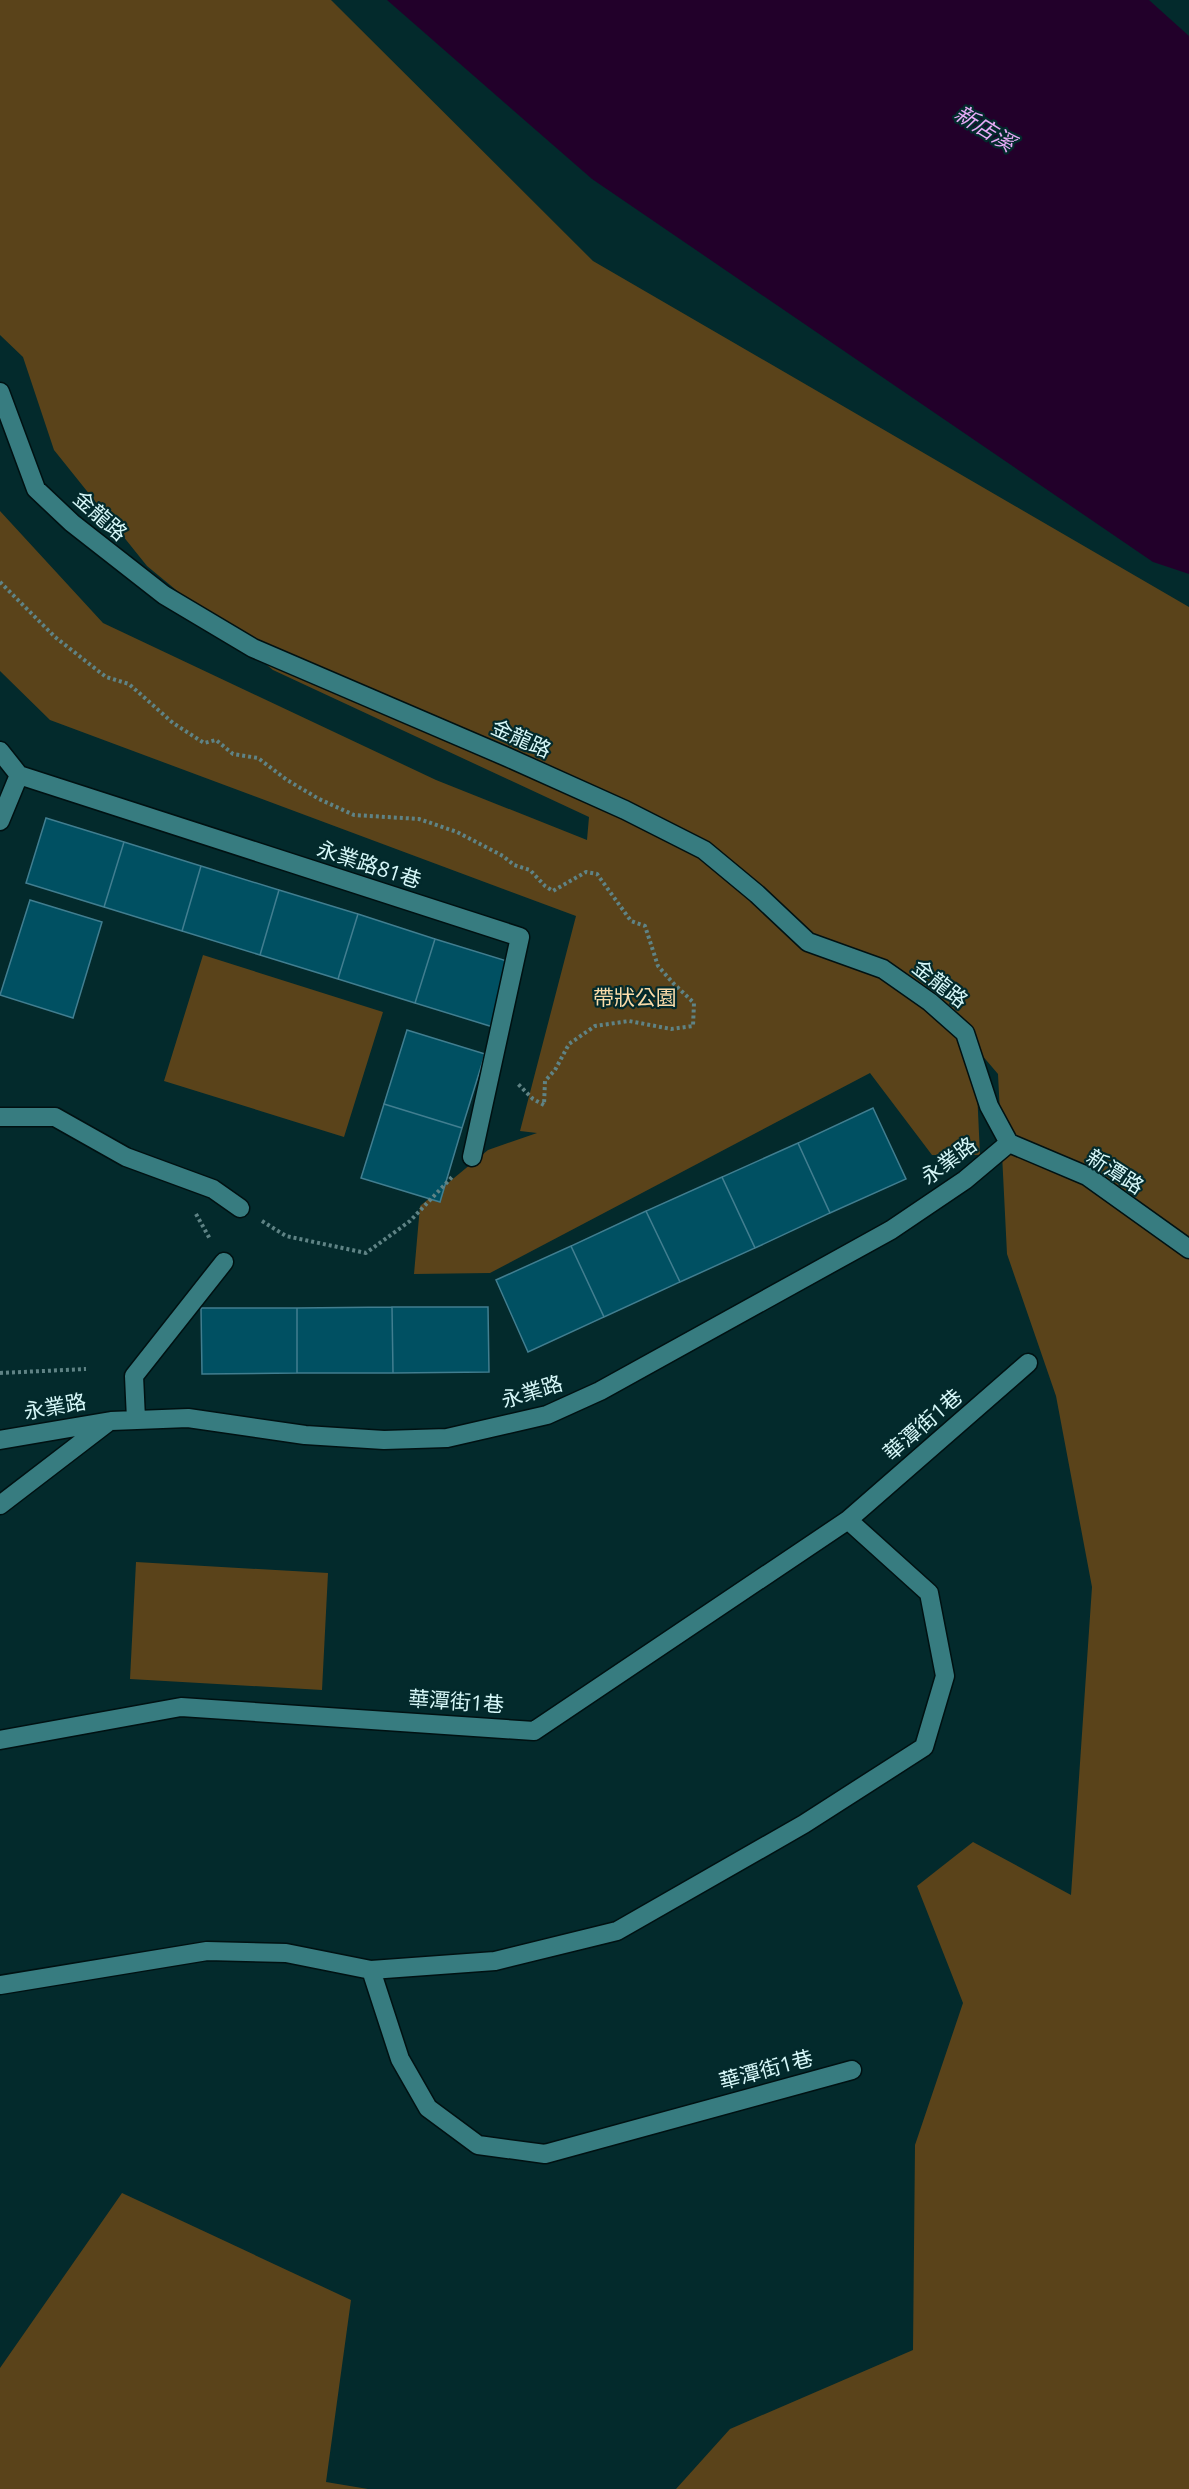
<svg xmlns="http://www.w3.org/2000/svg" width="1189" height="2489" viewBox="0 0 1189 2489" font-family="'Open Sans','Noto Sans TC',sans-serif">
<rect width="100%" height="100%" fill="#032a2c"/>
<!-- green -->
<path fill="#5a431a" d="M0 0H331L593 261 1189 607V2489H676L730 2429 913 2350 915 2145 963 2003 917 1886 973 1842 1071 1895 1092 1587 1056 1396 1007 1254 998 1074 975 1047 980 1155H932L870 1073 490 1273 414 1274 420 1206 488 1150 537 1133 520 1131 576 916 50 720 0 671V511L103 623 436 780 587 840 589 817 273 670 147 566 54 450 23 357 0 335Z
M203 955 383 1012 344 1137 164 1081Z
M136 1562 328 1573 322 1690 130 1679Z
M122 2193 351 2300 326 2482 368 2489H0V2368Z"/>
<!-- water -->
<path fill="#22002a" d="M387 0H1149L1189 36V574L1153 562 592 179Z"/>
<!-- building -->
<path fill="#005062" stroke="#417e90" stroke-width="1.5" d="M46 818 124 842 104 907 26 883Z
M124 842 201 866 182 931 104 907Z
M201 866 279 890 260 955 182 931Z
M279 890 358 914 338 979 260 955Z
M30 900 102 922 73 1018 0 995Z
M358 914 435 939 415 1003 338 979Z
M435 939 513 963 493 1027 415 1003Z
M407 1030 485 1054 462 1128 384 1104Z
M384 1104 462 1128 440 1202 361 1178Z
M873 1108 906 1179 830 1213 798 1143Z
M798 1143 830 1213 755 1248 722 1177Z
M722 1177 755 1248 680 1282 646 1211Z
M646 1211 680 1282 604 1317 571 1246Z
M571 1246 604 1317 528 1352 496 1280Z
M392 1307H488L489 1372 393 1373Z
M392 1307 393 1373H297V1308Z
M201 1308H297V1373L202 1374Z"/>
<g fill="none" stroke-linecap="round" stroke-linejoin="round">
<defs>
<path id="minor" d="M0 392 36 489 72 523 164 595 253 648 507 757 625 810 704 850 757 894 808 942 883 969 930 1002 965 1033 989 1106 1009 1143
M0 751 19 775 520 937 472 1157
M0 821 19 775
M0 1117H55L126 1157 213 1189 240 1208
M1009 1143 1087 1176 1189 1249
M136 1419 134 1376 224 1262
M0 1440 111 1421 188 1418 305 1435 384 1440 447 1438 547 1415 600 1391 891 1230 965 1180 1009 1143
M0 1505 107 1423
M0 1740 181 1707 534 1731 848 1520 1028 1363
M371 1970 400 2059 428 2108 478 2145 545 2154 852 2070
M0 1985 207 1951 286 1953 371 1970 495 1961 617 1931 804 1824 924 1747 945 1676 929 1593 848 1520"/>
</defs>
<!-- minor casing -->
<use href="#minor" stroke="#001112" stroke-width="21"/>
<!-- path -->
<path stroke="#5f8385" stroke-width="4" stroke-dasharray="3 3" stroke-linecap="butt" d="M0 582 55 637 106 677 129 684 173 723 204 743 216 740 233 754 258 758 287 780 319 799 354 815 419 819 457 832 503 856 514 865 530 870 545 886 553 891 586 872 597 874 631 921 645 926 658 966 673 983 694 1003 693 1026 671 1029 629 1021 595 1026 569 1044 555 1070 545 1081 544 1105 533 1099 518 1084
M196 1214 210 1239
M262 1221 286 1236 366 1253 410 1221 453 1176
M0 1373 86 1369"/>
<!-- minor -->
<use href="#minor" stroke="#377c80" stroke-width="18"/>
</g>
<g text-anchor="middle" stroke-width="4.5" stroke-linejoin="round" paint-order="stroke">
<!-- street labels -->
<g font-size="21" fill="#d6f7f8" stroke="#032a2c">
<text transform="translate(100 516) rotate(41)" y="7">金龍路</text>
<text transform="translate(521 739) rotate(24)" y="7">金龍路</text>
<text transform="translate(369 865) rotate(18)" y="7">永業路81巷</text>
<text transform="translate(940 984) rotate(38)" y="7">金龍路</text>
<text transform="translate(949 1161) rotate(-37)" y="7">永業路</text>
<text transform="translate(1115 1172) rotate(33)" y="7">新潭路</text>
<text transform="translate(532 1392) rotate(-17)" y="7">永業路</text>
<text transform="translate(55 1407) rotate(-10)" y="7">永業路</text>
<text transform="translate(923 1425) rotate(-41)" y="7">華潭街1巷</text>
<text transform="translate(456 1702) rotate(4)" y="7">華潭街1巷</text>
<text transform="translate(766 2070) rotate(-15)" y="7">華潭街1巷</text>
</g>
<!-- park labels -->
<g font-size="21" fill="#fadba9" stroke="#032a2c">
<text x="635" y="1005">帶狀公園</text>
</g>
<!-- water labels -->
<g font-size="22" font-style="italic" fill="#e6aaf5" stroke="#032a2c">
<text transform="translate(985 128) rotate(32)" y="8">新店溪</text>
</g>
</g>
</svg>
